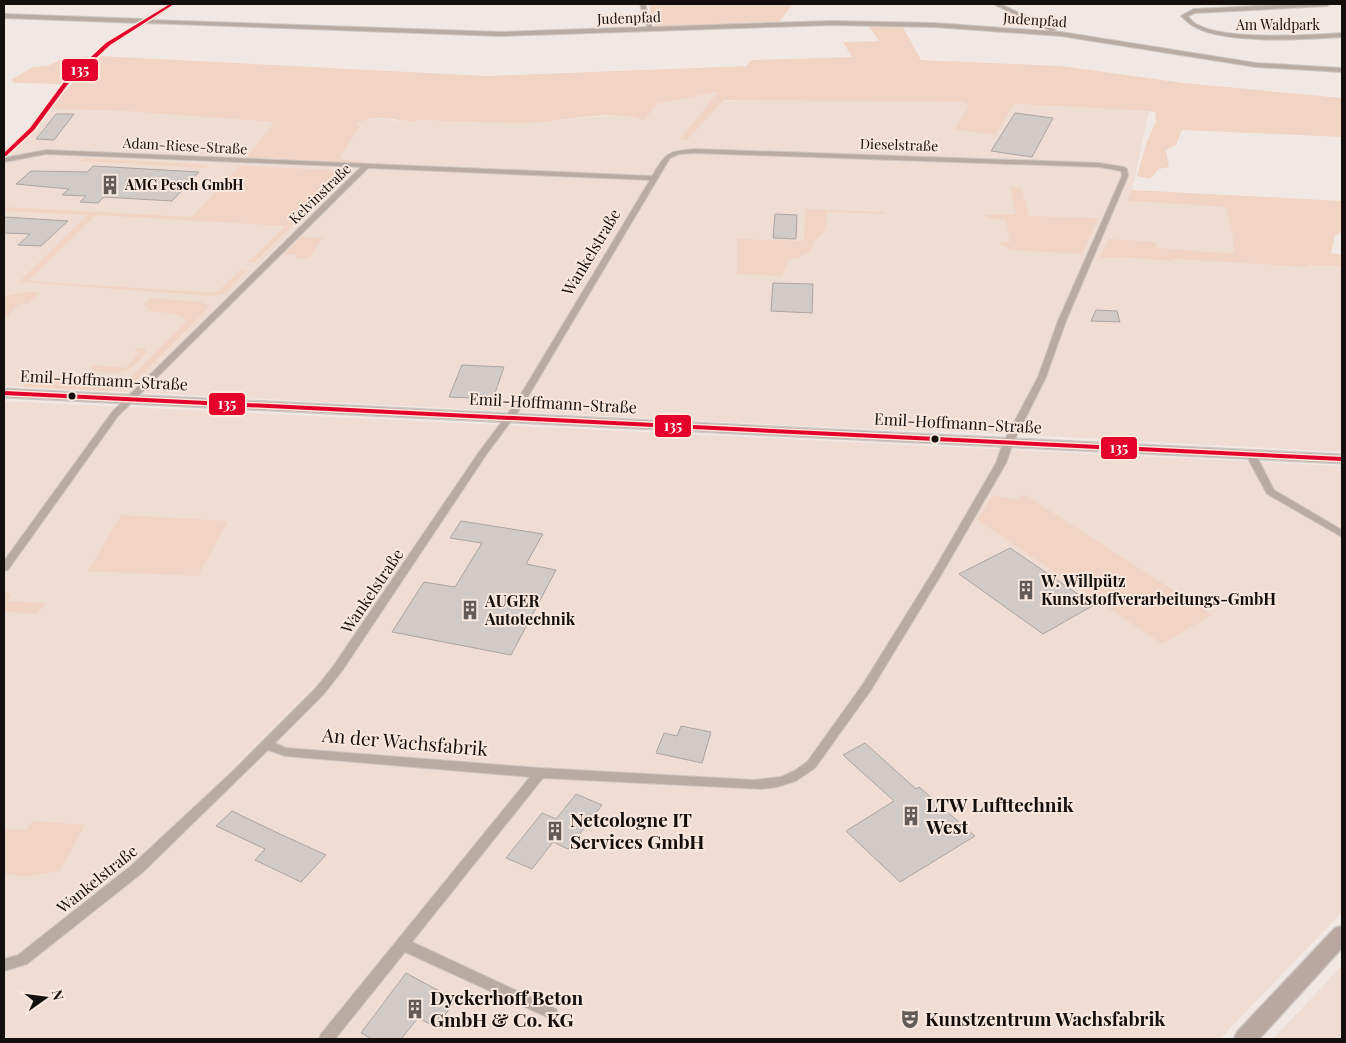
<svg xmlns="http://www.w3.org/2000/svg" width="1346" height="1043" viewBox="0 0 1346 1043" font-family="'Playfair Display',serif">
<rect width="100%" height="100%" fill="#f2e8e3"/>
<!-- built -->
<path fill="#efddd3" d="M719 92 712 101 791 99 963 102 969 106 954 129 1014 104 1149 111 1132 190 1127 201 1277 210 1307 264 1342 266V452L990 433 842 428 4 386V159L34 130 51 109 123 111 275 122 247 157 330 161 361 121 369 118 414 122 416 120 523 123 618 115 635 116 644 121 657 104Z
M4 401 1342 466V912L1220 1039H4Z
M1342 965V1039H1273L1305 1005Z"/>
<!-- green -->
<path fill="#f1d4c4" d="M649 4H793L777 24 660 28 653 24Z
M868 25 902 26 921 60 1061 66 1184 83 1342 98V137L1182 130 1176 145 1166 150 1169 167 1159 169 1150 179 1137 176 1146 144 1156 121 1155 112 1149 111 1014 104 995 135 954 129 969 106 963 102 724 100 687 140 680 139 718 92 657 104 644 121C616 107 557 123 524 123 488 123 452 121 417 120L414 122C399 121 368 112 357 125L360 126 339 159 362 161 361 164 246 158 274 122 123 111 51 109 64 92 101 56 486 76 746 66 751 60 852 57 843 42 879 41Z
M88 56 60 84 15 83 11 80 33 67 47 66 60 60Z
M84 158 209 165 206 168 81 161Z
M239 166 333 170 341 174 342 177 254 263 248 262 285 226 96 215 28 281 216 293 240 270H247L225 293 214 296 19 282 87 215 4 211V207L192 217Z
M1010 187H1021L1029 216 1098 218 1082 254 1012 250 1001 245 1000 242H1010L1006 220 987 218 986 215 1016 214Z
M1132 190 1342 201V232L1335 236 1331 253 1342 255V266L1307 265 1308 267 1176 259 1171 261 1122 257 1100 258 1109 239 1156 242 1157 248 1225 253 1234 252 1233 236 1226 207 1127 201Z
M805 209 885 212V214L827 212C826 226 827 232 814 241 811 256 801 257 788 260L782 276 737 274V239L804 241Z
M301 237 323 238 308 259 295 258 297 255 284 254Z
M24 292H40L28 304 20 303 4 320V297Z
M150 298 200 302 210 306 137 380 126 388 105 391 21 387C33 375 48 376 64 377L61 382 112 384 114 382 120 387 126 384 120 379 132 376 185 323V318L170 313 145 311 149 307 143 306Z
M139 348 145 349 146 352C131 374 115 377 90 369L93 365 126 368 139 352 133 351Z
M1024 494 1212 615 1162 644 977 520 993 495 1016 500Z
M121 515 228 521 198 576 88 571Z
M7 593 11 594 7 601 46 603 37 614 4 612V595Z
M32 821 85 825 60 871 23 877 4 873V829L27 830Z"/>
<!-- building -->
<path fill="#d2cac6" stroke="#aca4a0" d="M1015 113 1053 118 1032 157 991 151Z
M56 114H74L54 140 36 139Z
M93 166 199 172 172 201 104 197 98 203 80 202 86 196 62 195 69 189 16 184 31 171 87 172Z
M775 214 797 215 796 239 773 238Z
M4 217 68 221 41 246 18 245 30 234 4 233Z
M773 283 813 284 812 313 771 311Z
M1096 310 1117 311 1120 322 1091 321Z
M462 365 504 367 493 399 449 397Z
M461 521 543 534 526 564 556 570 511 655 392 632 424 582 455 587 482 543 450 538Z
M1010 548 1094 605 1043 634 959 574Z
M681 726 711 732 702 763 656 753 664 733 677 736Z
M865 743 916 789 919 787 975 836 900 882 846 831 894 801 843 755Z
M576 794 602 805 568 849 553 842 532 869 506 858 542 813 556 819Z
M232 811 280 834 326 855 301 882 255 860 265 849 216 826Z
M406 973 456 1000 436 1027 418 1018 401 1039H372L361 1033Z"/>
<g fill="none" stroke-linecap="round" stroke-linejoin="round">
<defs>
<path id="street" d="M169 4H175L151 20 500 32 647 27 640 4H645L652 27 831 21 934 23 1061 32 1256 63 1342 68V72L1256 67 1061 36 934 27 831 25 500 36 146 23 110 45 68 84 34 130 6 156 4 157V152L30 128 64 82 106 43 139 23 4 18V14L144 19Z
M993 4H1000L1056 30 1051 31Z
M1301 4H1330L1327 6 1195 13 1188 16C1190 19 1193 22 1196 24 1226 41 1307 35 1342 33V37C1306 39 1224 45 1193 26 1189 24 1185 19 1181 16L1194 9Z
M695 149 1099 163 1124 167 1127 169 1128 176 1066 321 1046 377 1013 443 1006 463 944 570 871 690 815 768 796 781 777 787 762 789 543 778 412 942 556 1009 558 1013 556 1017 551 1019 405 952 335 1039H319L321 1034 530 777 285 756 268 750 142 873 27 964 4 971V959L18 955 132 865 233 771 315 689 334 665 479 452 515 404 650 180 368 168 118 416 8 570 4 571V561L112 412 361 167 46 154 4 162V158L46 150 652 176C666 153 667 151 695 149ZM695 153 1099 167 1121 171 1122 176 1058 321 1038 377 1003 443 996 463 934 570 863 684 807 762 794 771 781 777 754 780 540 768 286 748 275 743 323 695 342 671 486 455 523 405 670 158 679 154Z
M1251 452 1256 455 1274 490 1342 530V537L1267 494 1246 455Z"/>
<path id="secondary" d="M4 389 1342 455V463L4 397Z
M1342 926V948L1259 1039H1234L1237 1032 1335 928Z"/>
</defs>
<!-- street casing -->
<use href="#street" stroke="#cdc6c2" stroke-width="2"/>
<!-- secondary casing -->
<use href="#secondary" stroke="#cdc6c2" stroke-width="3"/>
<!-- street -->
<use href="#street" fill="#baaba2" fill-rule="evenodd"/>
<!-- secondary -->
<use href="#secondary" fill="#b9a89f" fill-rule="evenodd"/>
<defs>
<path id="bus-1" d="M170 4H174L110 45 68 84 34 130 6 156H4V153L30 128 64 82 106 43Z
M4 391 1342 457V461L4 395Z"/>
</defs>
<!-- bus-1 casing -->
<use href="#bus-1" stroke="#f8e7dd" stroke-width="3"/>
<!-- bus-1 -->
<use href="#bus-1" fill="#e4002b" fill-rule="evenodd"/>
</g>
<!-- icons -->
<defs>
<symbol id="building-bare" viewBox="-9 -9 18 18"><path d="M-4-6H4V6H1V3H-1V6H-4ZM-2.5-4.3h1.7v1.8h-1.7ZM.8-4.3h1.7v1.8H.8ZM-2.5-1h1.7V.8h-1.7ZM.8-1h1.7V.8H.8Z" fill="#625b57" stroke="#f8e7dd" stroke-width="2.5" paint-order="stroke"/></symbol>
<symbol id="theatre-bare" viewBox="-9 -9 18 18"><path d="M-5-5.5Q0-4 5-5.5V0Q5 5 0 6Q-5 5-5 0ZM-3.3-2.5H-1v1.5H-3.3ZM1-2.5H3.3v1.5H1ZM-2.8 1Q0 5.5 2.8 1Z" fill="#625b57" stroke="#f8e7dd" stroke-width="2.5" paint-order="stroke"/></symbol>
</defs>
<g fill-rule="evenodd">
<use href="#building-bare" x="96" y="171" width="28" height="28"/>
<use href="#building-bare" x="1012" y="576" width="28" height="28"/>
<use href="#building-bare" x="456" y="596" width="28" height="28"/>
<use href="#building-bare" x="897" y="802" width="28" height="28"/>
<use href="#building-bare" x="541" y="817" width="28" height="28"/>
<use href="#building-bare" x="401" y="995" width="28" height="28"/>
<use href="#theatre-bare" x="896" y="1005" width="28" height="28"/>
</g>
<!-- markers -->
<g fill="#140f0c" stroke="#f8e7dd" stroke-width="2">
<circle cx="72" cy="396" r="4.5"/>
<circle cx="935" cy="439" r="4.5"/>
</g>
<g text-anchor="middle" stroke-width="4" stroke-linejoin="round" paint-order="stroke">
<!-- far-street labels -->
<g font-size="14" fill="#140f0c" stroke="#f8e7dd">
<text transform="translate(629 18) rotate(-2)" y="5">Judenpfad</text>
<text transform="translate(1035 20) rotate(4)" y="5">Judenpfad</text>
<text x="1278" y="30">Am Waldpark</text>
<text transform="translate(899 145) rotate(2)" y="5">Dieselstraße</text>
<text transform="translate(185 146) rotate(3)" y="5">Adam-Riese-Straße</text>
<text transform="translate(320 194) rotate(-44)" y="5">Kelvinstraße</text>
</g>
<!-- far-poi labels -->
<g font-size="14" font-weight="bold" fill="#140f0c" stroke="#f8e7dd" text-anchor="start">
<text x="125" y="190">AMG Pesch GmbH</text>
</g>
<!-- street labels -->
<g font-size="16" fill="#140f0c" stroke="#f8e7dd">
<text transform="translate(591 252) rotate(-59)" y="6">Wankelstraße</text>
<text transform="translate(104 380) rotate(3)" y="6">Emil-Hoffmann-Straße</text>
<text transform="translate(553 403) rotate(3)" y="6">Emil-Hoffmann-Straße</text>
<text transform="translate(958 423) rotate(3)" y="6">Emil-Hoffmann-Straße</text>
<text transform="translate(372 591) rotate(-56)" y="6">Wankelstraße</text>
<text transform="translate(97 879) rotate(-39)" y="6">Wankelstraße</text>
</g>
<!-- poi labels -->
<g font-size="16" font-weight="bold" fill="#140f0c" stroke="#f8e7dd" text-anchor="start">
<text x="1041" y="587">W. Willpütz<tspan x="1041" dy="18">Kunststoffverarbeitungs-GmbH</tspan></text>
<text x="485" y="607">AUGER<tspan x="485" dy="18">Autotechnik</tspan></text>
</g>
<!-- near-street labels -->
<g font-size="19" fill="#140f0c" stroke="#f8e7dd">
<text transform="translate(405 742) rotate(5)" y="7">An der Wachsfabrik</text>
</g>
<!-- near-poi labels -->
<g font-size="19" font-weight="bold" fill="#140f0c" stroke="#f8e7dd" text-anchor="start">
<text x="926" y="812">LTW Lufttechnik<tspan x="926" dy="22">West</tspan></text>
<text x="570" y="827">Netcologne IT<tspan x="570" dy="22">Services GmbH</tspan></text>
<text x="430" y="1005">Dyckerhoff Beton<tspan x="430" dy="22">GmbH &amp; Co. KG</tspan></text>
<text x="925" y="1026">Kunstzentrum Wachsfabrik</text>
</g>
</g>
<g stroke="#f8e7dd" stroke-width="2">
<rect x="61" y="58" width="38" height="24" rx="5" fill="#e4002b"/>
<rect x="208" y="392" width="38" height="24" rx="5" fill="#e4002b"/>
<rect x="654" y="414" width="38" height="24" rx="5" fill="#e4002b"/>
<rect x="1100" y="436" width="38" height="24" rx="5" fill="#e4002b"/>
</g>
<g font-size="14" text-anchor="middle" font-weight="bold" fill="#fff">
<text x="80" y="75">135</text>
<text x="227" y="409">135</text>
<text x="673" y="431">135</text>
<text x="1119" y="453">135</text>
</g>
<!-- border -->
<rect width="1346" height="1043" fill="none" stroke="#140f0c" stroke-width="10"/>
<!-- north arrow -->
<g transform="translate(45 998) rotate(76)" stroke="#f8e7dd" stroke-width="4" paint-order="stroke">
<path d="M0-4L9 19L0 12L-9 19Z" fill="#140f0c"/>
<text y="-8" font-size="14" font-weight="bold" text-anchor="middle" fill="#140f0c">N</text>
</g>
</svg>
